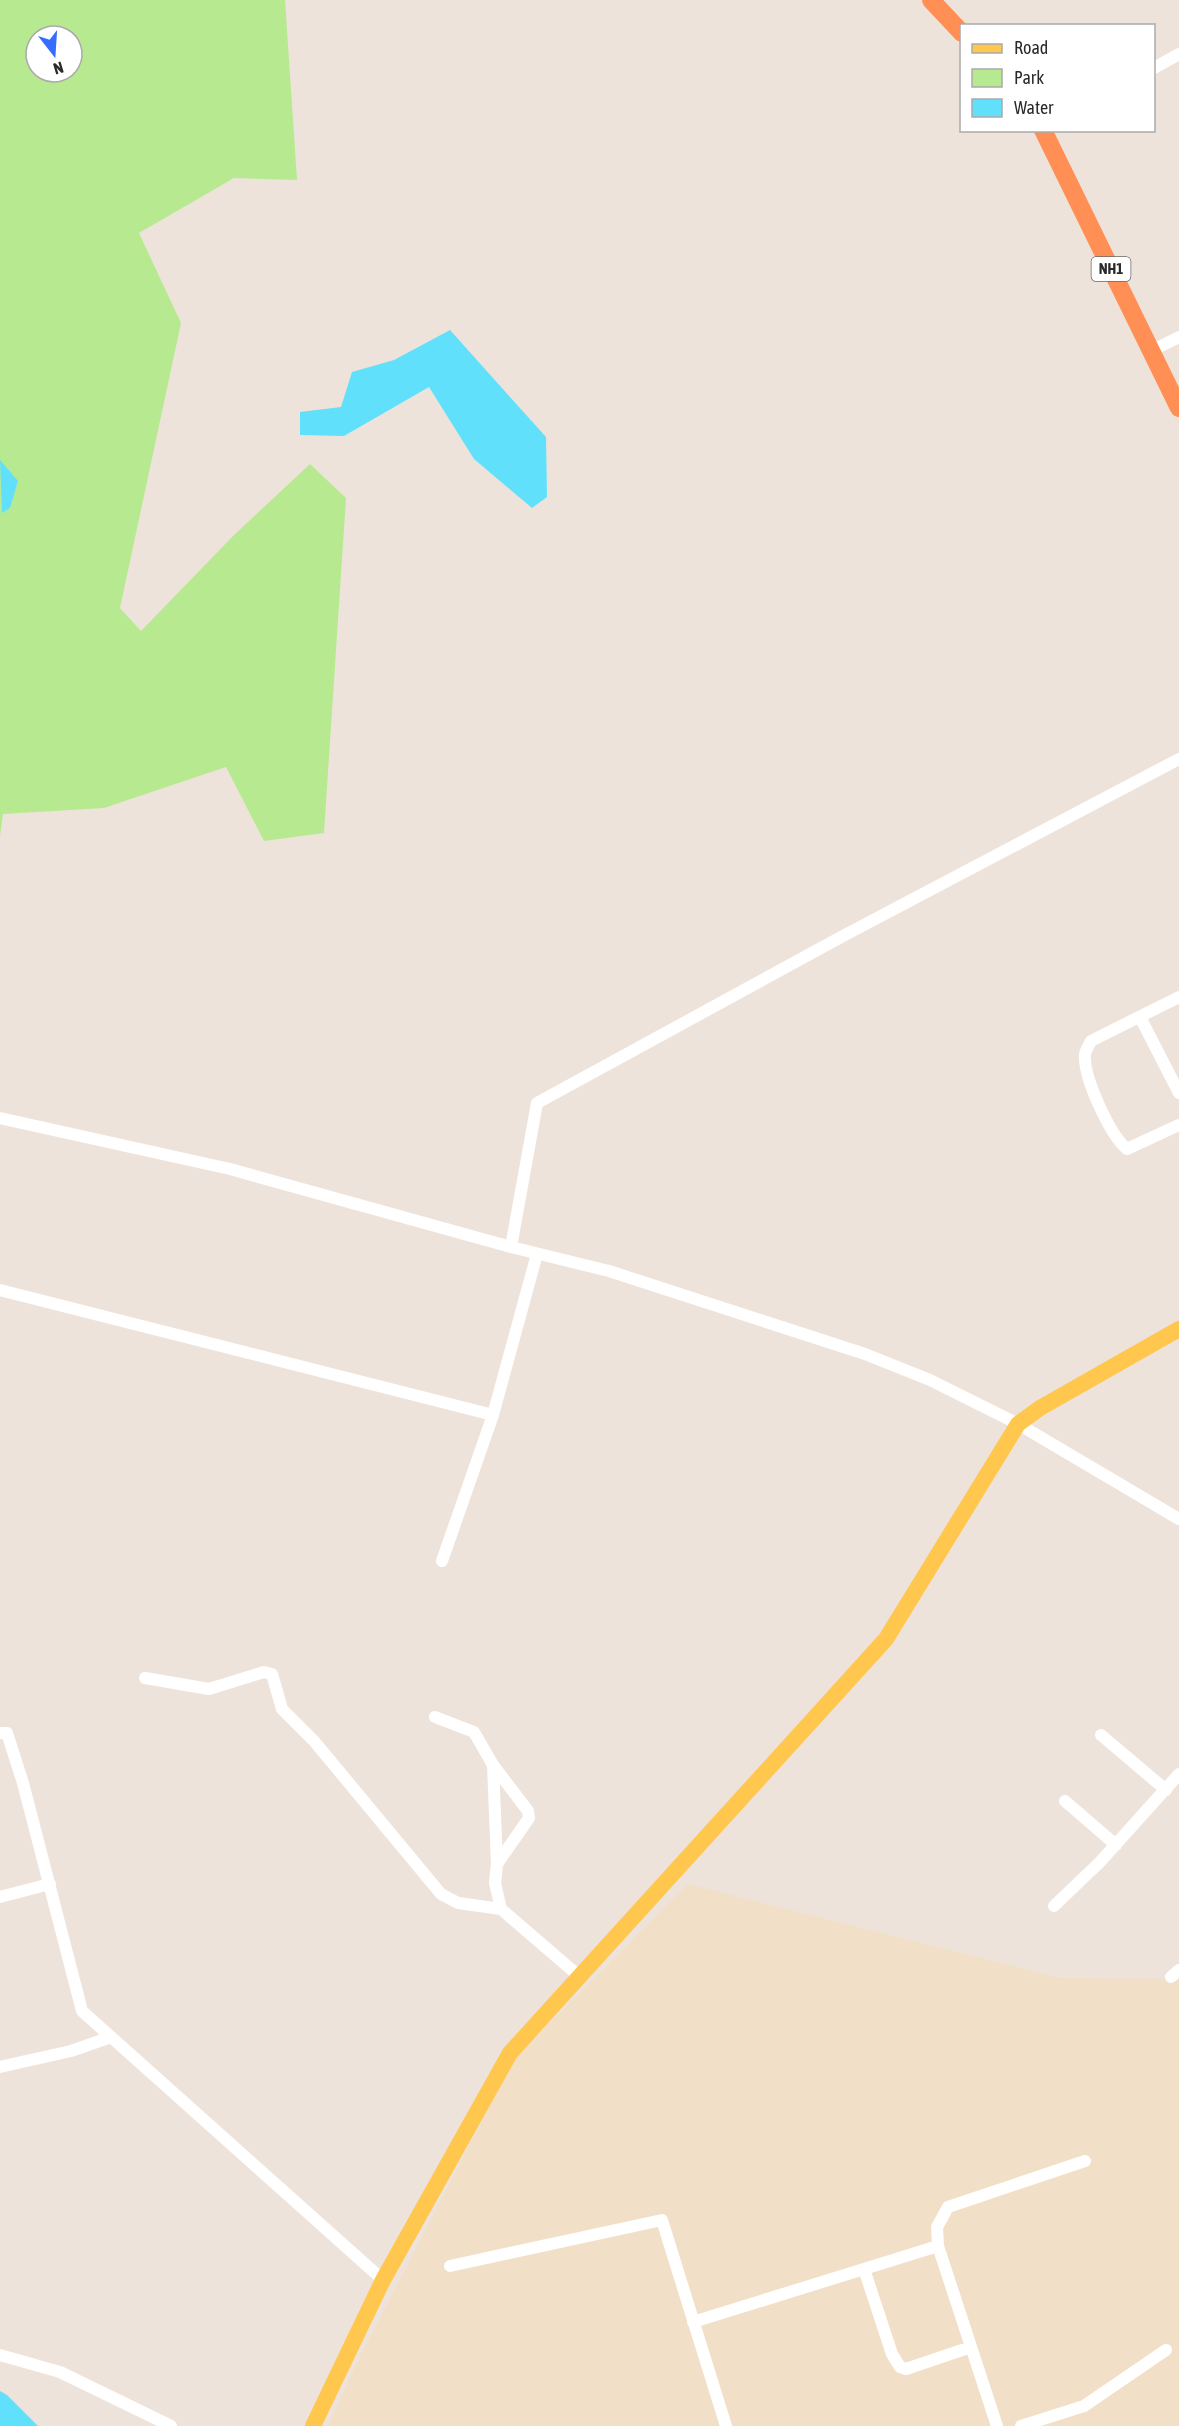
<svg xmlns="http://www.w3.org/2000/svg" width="1179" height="2426" viewBox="0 0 1179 2426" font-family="'Asap Condensed',sans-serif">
<rect width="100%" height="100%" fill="#eee3da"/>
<!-- education -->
<path fill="#f1e0c7" d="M688 1884 1061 1978 1179 1979V2426H328L358 2360 514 2059Z"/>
<!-- green -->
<path fill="#b7ea90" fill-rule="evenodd" d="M0 0H285L297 180 234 178 139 233 181 323 120 608 141 631 233 536 310 464 346 498 324 833 264 841 226 767 104 808 3 814 0 836ZM36 36H72V72H36Z"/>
<!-- water -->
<path fill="#61e0fc" d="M450 330 546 437 547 497 532 508 474 459 429 387 344 436 300 435V412L341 407 352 372 394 360Z
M0 460 18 481 10 508 2 513Z
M0 2391 7 2395 38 2426H0Z"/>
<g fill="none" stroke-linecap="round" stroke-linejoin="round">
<!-- minor -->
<path stroke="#fff" stroke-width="12" d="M1154 68 1179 54
M1151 351 1179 337
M1179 997 1091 1041C1089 1045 1086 1050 1085 1054 1083 1077 1110 1135 1127 1149L1179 1125
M1140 1017 1179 1093
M0 1118 230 1169 511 1247 609 1271 865 1354 930 1380 1018 1424 1179 1519
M511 1247 537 1103 843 936 1179 759
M0 1290 493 1415
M442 1561 493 1415 537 1254
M145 1678 209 1689 264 1672 272 1674 282 1709 314 1741 441 1894 458 1903 501 1909 580 1977
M435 1717 474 1732 493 1765 528 1811 529 1818 497 1864
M0 1733H7L23 1783 82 2011 383 2280
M1101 1735 1166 1790
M493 1765 497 1864 495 1883 501 1909
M1065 1801 1116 1845
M0 1897 50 1884
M1054 1906 1100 1862 1179 1774
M1171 1977 1179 1970
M0 2067 71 2051 111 2037
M938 2246 937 2227 948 2207 1085 2161
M450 2266 662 2220 726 2426
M864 2269 892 2354 900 2367 906 2369 971 2347
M693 2322 938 2246 997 2426
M0 2355 60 2372 171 2426
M1021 2426 1084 2406 1166 2350"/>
<!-- major -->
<path stroke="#ffc74e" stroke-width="16" d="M313 2426 383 2280 510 2053 886 1639 1018 1424 1040 1408 1179 1329"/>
<!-- highway -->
<path stroke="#ff8f54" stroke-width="18" d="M931 0 962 33
M1043 130 1179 408"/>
</g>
<g text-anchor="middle" stroke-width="5" stroke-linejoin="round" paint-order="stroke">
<!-- shield labels -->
<rect fill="#fff" stroke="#6a6a6a" stroke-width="1.5" x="1091.5" y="257" width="39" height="24" rx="4.5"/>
<g font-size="15" font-weight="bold" fill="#2a2a2a">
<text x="1111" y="274">NH1</text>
</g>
</g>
<!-- legend -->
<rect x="960" y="24" width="195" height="108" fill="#ffffff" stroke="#aaaaaa" stroke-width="1.5"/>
<rect x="972" y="44" width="30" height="9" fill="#ffc74e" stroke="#aaaaaa" stroke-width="1.5"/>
<text x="1014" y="54" font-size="18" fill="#2a2a2a">Road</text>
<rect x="972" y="69" width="30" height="18" fill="#b7ea90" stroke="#aaaaaa" stroke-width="1.5"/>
<text x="1014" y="84" font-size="18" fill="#2a2a2a">Park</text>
<rect x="972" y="99" width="30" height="18" fill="#61e0fc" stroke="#aaaaaa" stroke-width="1.5"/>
<text x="1014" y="114" font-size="18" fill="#2a2a2a">Water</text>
<!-- north arrow -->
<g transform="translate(54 54) rotate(163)"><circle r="28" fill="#ffffff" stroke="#aaaaaa" stroke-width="1.5"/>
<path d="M0-4.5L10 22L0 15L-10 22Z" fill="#366cff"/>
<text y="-9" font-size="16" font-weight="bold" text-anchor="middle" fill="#2a2a2a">N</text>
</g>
</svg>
